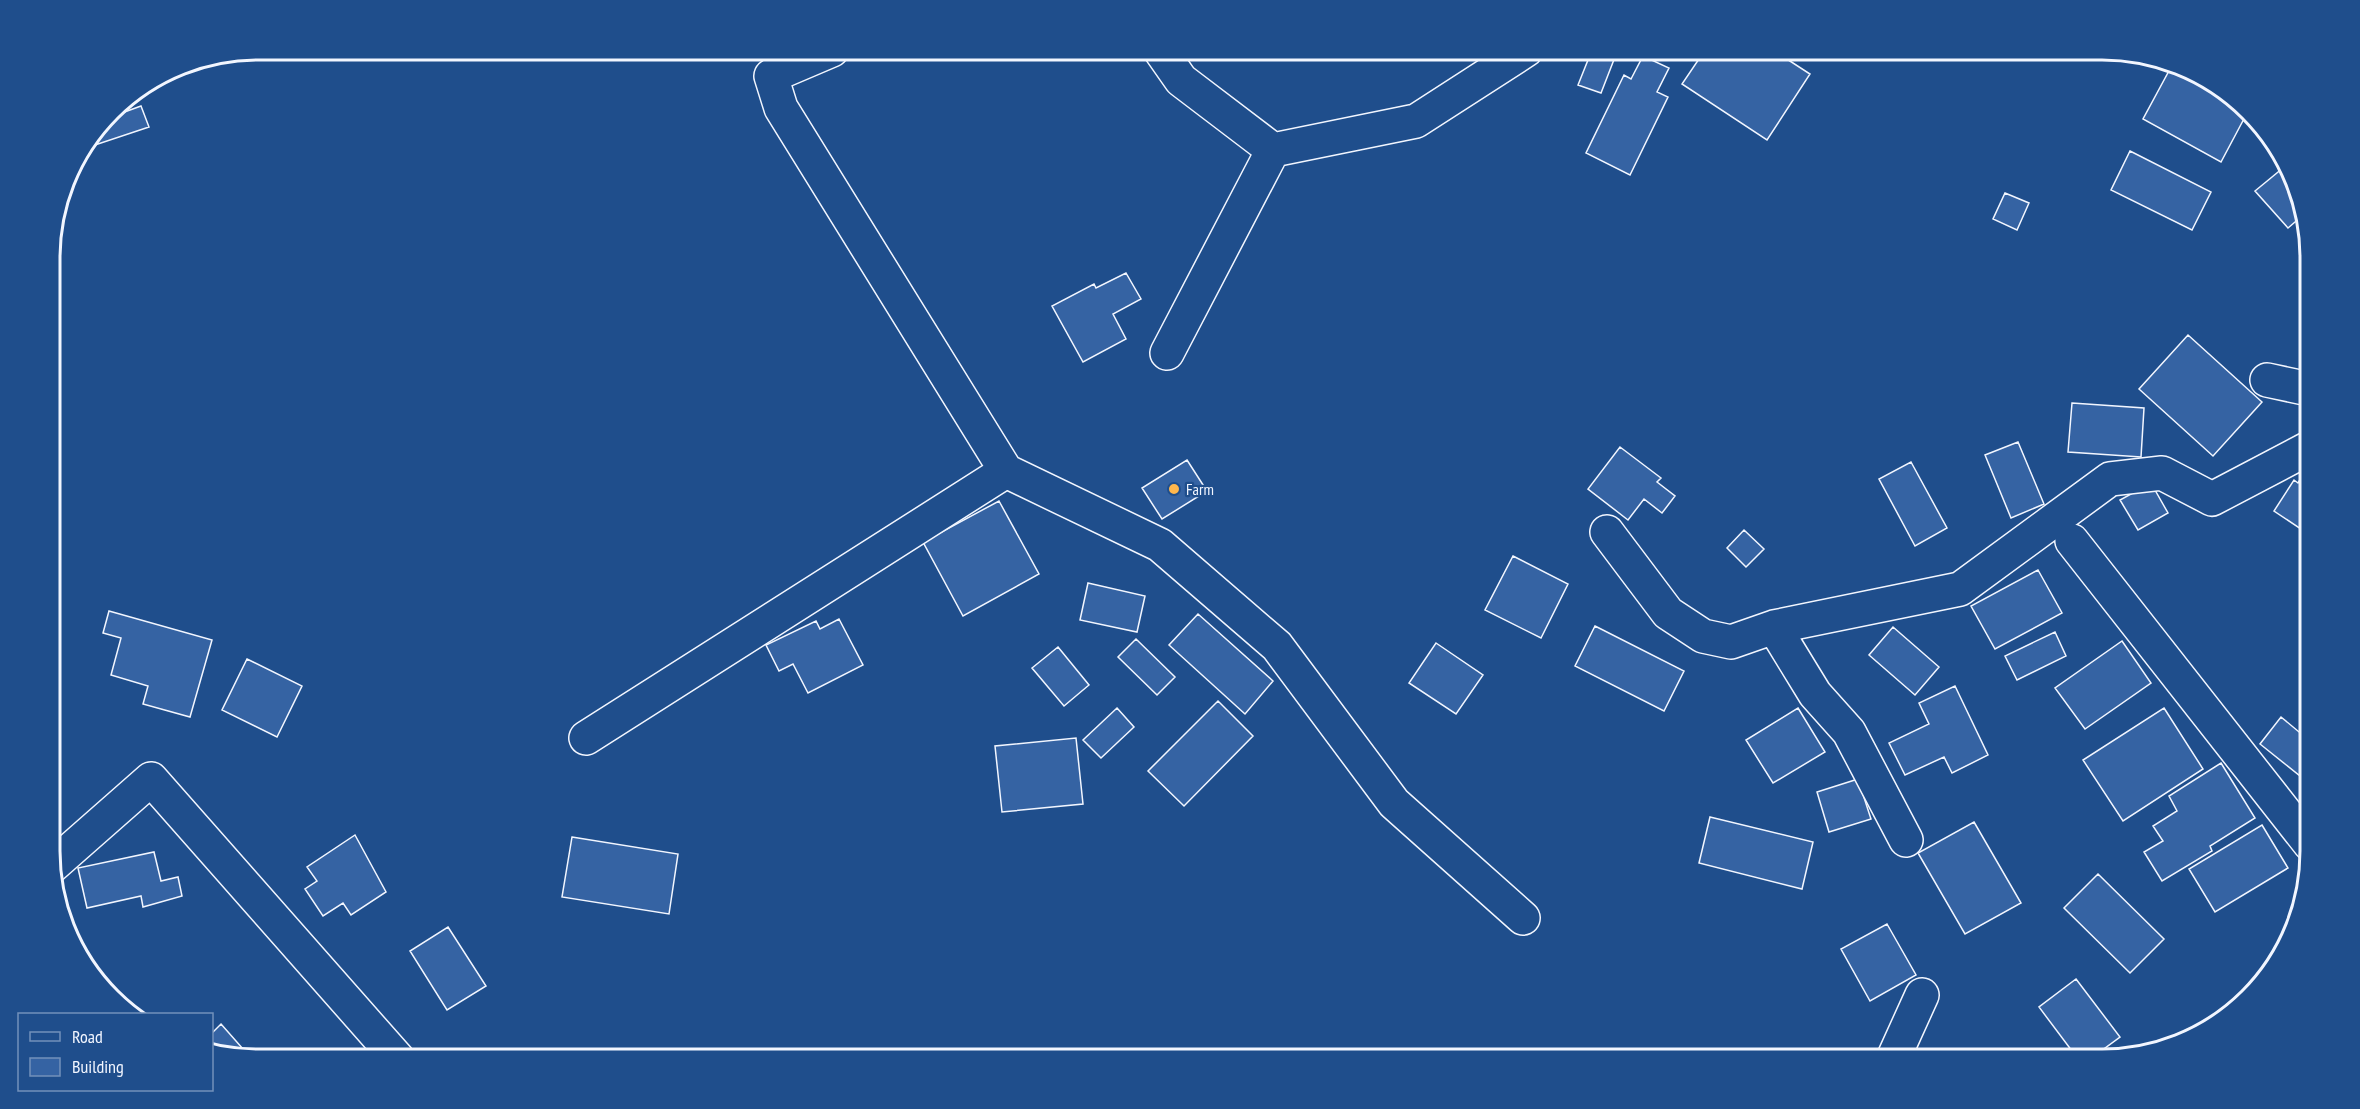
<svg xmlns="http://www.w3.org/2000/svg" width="2360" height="1109" viewBox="0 0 2360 1109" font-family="'PT Sans Narrow',sans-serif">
<rect width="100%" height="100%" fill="#1f4e8c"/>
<!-- building -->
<path fill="#3563a3" stroke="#f2f6ff" stroke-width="1.5" d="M1592 50 1615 57 1601 93 1578 85Z
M1705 50H1773L1810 74 1767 140 1682 84Z
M2003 50H2024L2018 59Z
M1643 56 1669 68 1657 92 1668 97 1630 175 1586 153 1624 75 1631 79Z
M194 62 195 66 167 78 165 74 178 65Z
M2170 69 2225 98 2246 115 2221 162 2143 119Z
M141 106 149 127 83 149 108 118Z
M2130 151 2211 192 2192 230 2111 190Z
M2283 168 2302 216 2288 228 2255 191Z
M2005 193 2029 203 2017 230 1993 219Z
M1126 273 1141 299 1113 314 1126 339 1083 362 1052 306 1094 284 1096 288Z
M2188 335 2262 402 2213 456 2139 389Z
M2072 403 2144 408 2141 457 2068 452Z
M2018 442 2044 504 2011 518 1985 455Z
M1620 447 1661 478 1657 482 1675 496 1662 513 1644 499 1628 520 1588 489Z
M1187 460 1207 491 1162 519 1142 488Z
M1911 462 1947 528 1915 546 1879 479Z
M2309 465 2310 535 2274 511 2294 480 2298 483Z
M2151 483 2168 513 2138 530 2120 500Z
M999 501 1039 574 963 616 923 542Z
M1744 530 1764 549 1746 567 1727 548Z
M1513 556 1568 584 1541 638 1485 610Z
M2038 570 2062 613 1995 649 1971 606Z
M1088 583 1145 596 1137 632 1080 620Z
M109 611 212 640 190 717 143 704 148 686 111 675 121 638 103 633Z
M1198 614 1273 681 1245 714 1169 645Z
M839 619 863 665 808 693 793 664 779 671 766 645 816 621 820 629Z
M1595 626 1684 671 1664 711 1575 666Z
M1893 627 1939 667 1915 695 1869 655Z
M2055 632 2066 656 2017 680 2005 656Z
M1136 639 1175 677 1157 695 1118 657Z
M2122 641 2151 683 2085 729 2055 688Z
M1436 643 1483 675 1456 714 1409 683Z
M1058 647 1089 685 1064 706 1032 668Z
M247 659 302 686 277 737 222 710Z
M1955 686 1988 755 1952 773 1944 757 1905 775 1889 743 1929 724 1919 703Z
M1218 701 1253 736 1184 806 1148 771Z
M1117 708 1134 727 1101 758 1083 740Z
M1798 708 1825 752 1773 783 1746 740Z
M2164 708 2203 769 2123 821 2083 760Z
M2281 717 2310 741V784L2260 744Z
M1076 738 1083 804 1002 812 995 746Z
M2221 763 2255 818 2210 846 2212 851 2162 881 2144 852 2163 841 2153 826 2177 811 2169 796Z
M1858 779 1871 819 1829 832 1817 792Z
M1710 817 1813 842 1802 889 1699 863Z
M1974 822 2021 903 1965 934 1918 853Z
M2262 825 2288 868 2215 912 2189 869Z
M355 835 386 892 351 915 343 903 323 916 305 889 317 881 307 867Z
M572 837 678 854 669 914 562 897Z
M154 852 161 881 178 877 182 896 143 907 141 896 87 908 78 868Z
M2098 874 2164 939 2130 973 2064 908Z
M1887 924 1916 975 1870 1001 1841 949Z
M448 927 486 986 447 1010 410 951Z
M2076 979 2120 1037 2090 1059H2078L2039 1007Z
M221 1024 251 1058 212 1050V1033Z"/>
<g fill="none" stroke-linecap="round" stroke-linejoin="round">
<defs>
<path id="minor" d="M1160 50 1181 80 1273 150 1416 121 1526 50
M1167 353 1273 150
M2267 380 2309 389
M1006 471 1160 545 1277 646 1394 803 1523 918
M1607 532 1668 613 1703 636 1731 642 1774 627 1960 589 2110 479 2162 473 2212 499 2309 448
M2072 541 2310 844
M1774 627 1815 694 1849 732 1906 840
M586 738 1006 471 781 108 771 76 832 50
M51 867 151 779 398 1059
M1893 1059 1922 995"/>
</defs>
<!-- minor casing -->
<use href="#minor" stroke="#f2f6ff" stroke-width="36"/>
<!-- minor -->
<use href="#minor" stroke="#1f4e8c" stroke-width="33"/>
</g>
<!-- markers -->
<circle fill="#ffb74d" stroke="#1f4e8c" stroke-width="2" cx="1174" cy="489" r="6"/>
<g text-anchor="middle" stroke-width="4.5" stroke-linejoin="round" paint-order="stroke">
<!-- poi labels -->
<g font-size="16" fill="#f2f6ff" stroke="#1f4e8c" text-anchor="start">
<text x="1186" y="495">Farm</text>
</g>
</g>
<!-- crop -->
<path d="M0 0H2360V1109H0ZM258 60H2102A198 198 0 0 1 2300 258V851A198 198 0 0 1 2102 1049H258A198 198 0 0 1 60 851V258A198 198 0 0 1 258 60Z" fill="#1f4e8c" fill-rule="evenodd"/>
<path fill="none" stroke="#f2f6ff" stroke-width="3" d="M258 60H2102A198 198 0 0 1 2300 258V851A198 198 0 0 1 2102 1049H258A198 198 0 0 1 60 851V258A198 198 0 0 1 258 60Z"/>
<!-- legend -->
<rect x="18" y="1013" width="195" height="78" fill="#1f4e8c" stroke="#7391ba" stroke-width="1.5"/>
<rect x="30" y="1032" width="30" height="9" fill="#1f4e8c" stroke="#7391ba" stroke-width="1.5"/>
<text x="72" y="1043" font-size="18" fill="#f2f6ff">Road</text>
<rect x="30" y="1058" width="30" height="18" fill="#3563a3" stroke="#7391ba" stroke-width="1.5"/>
<text x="72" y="1073" font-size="18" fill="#f2f6ff">Building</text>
</svg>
